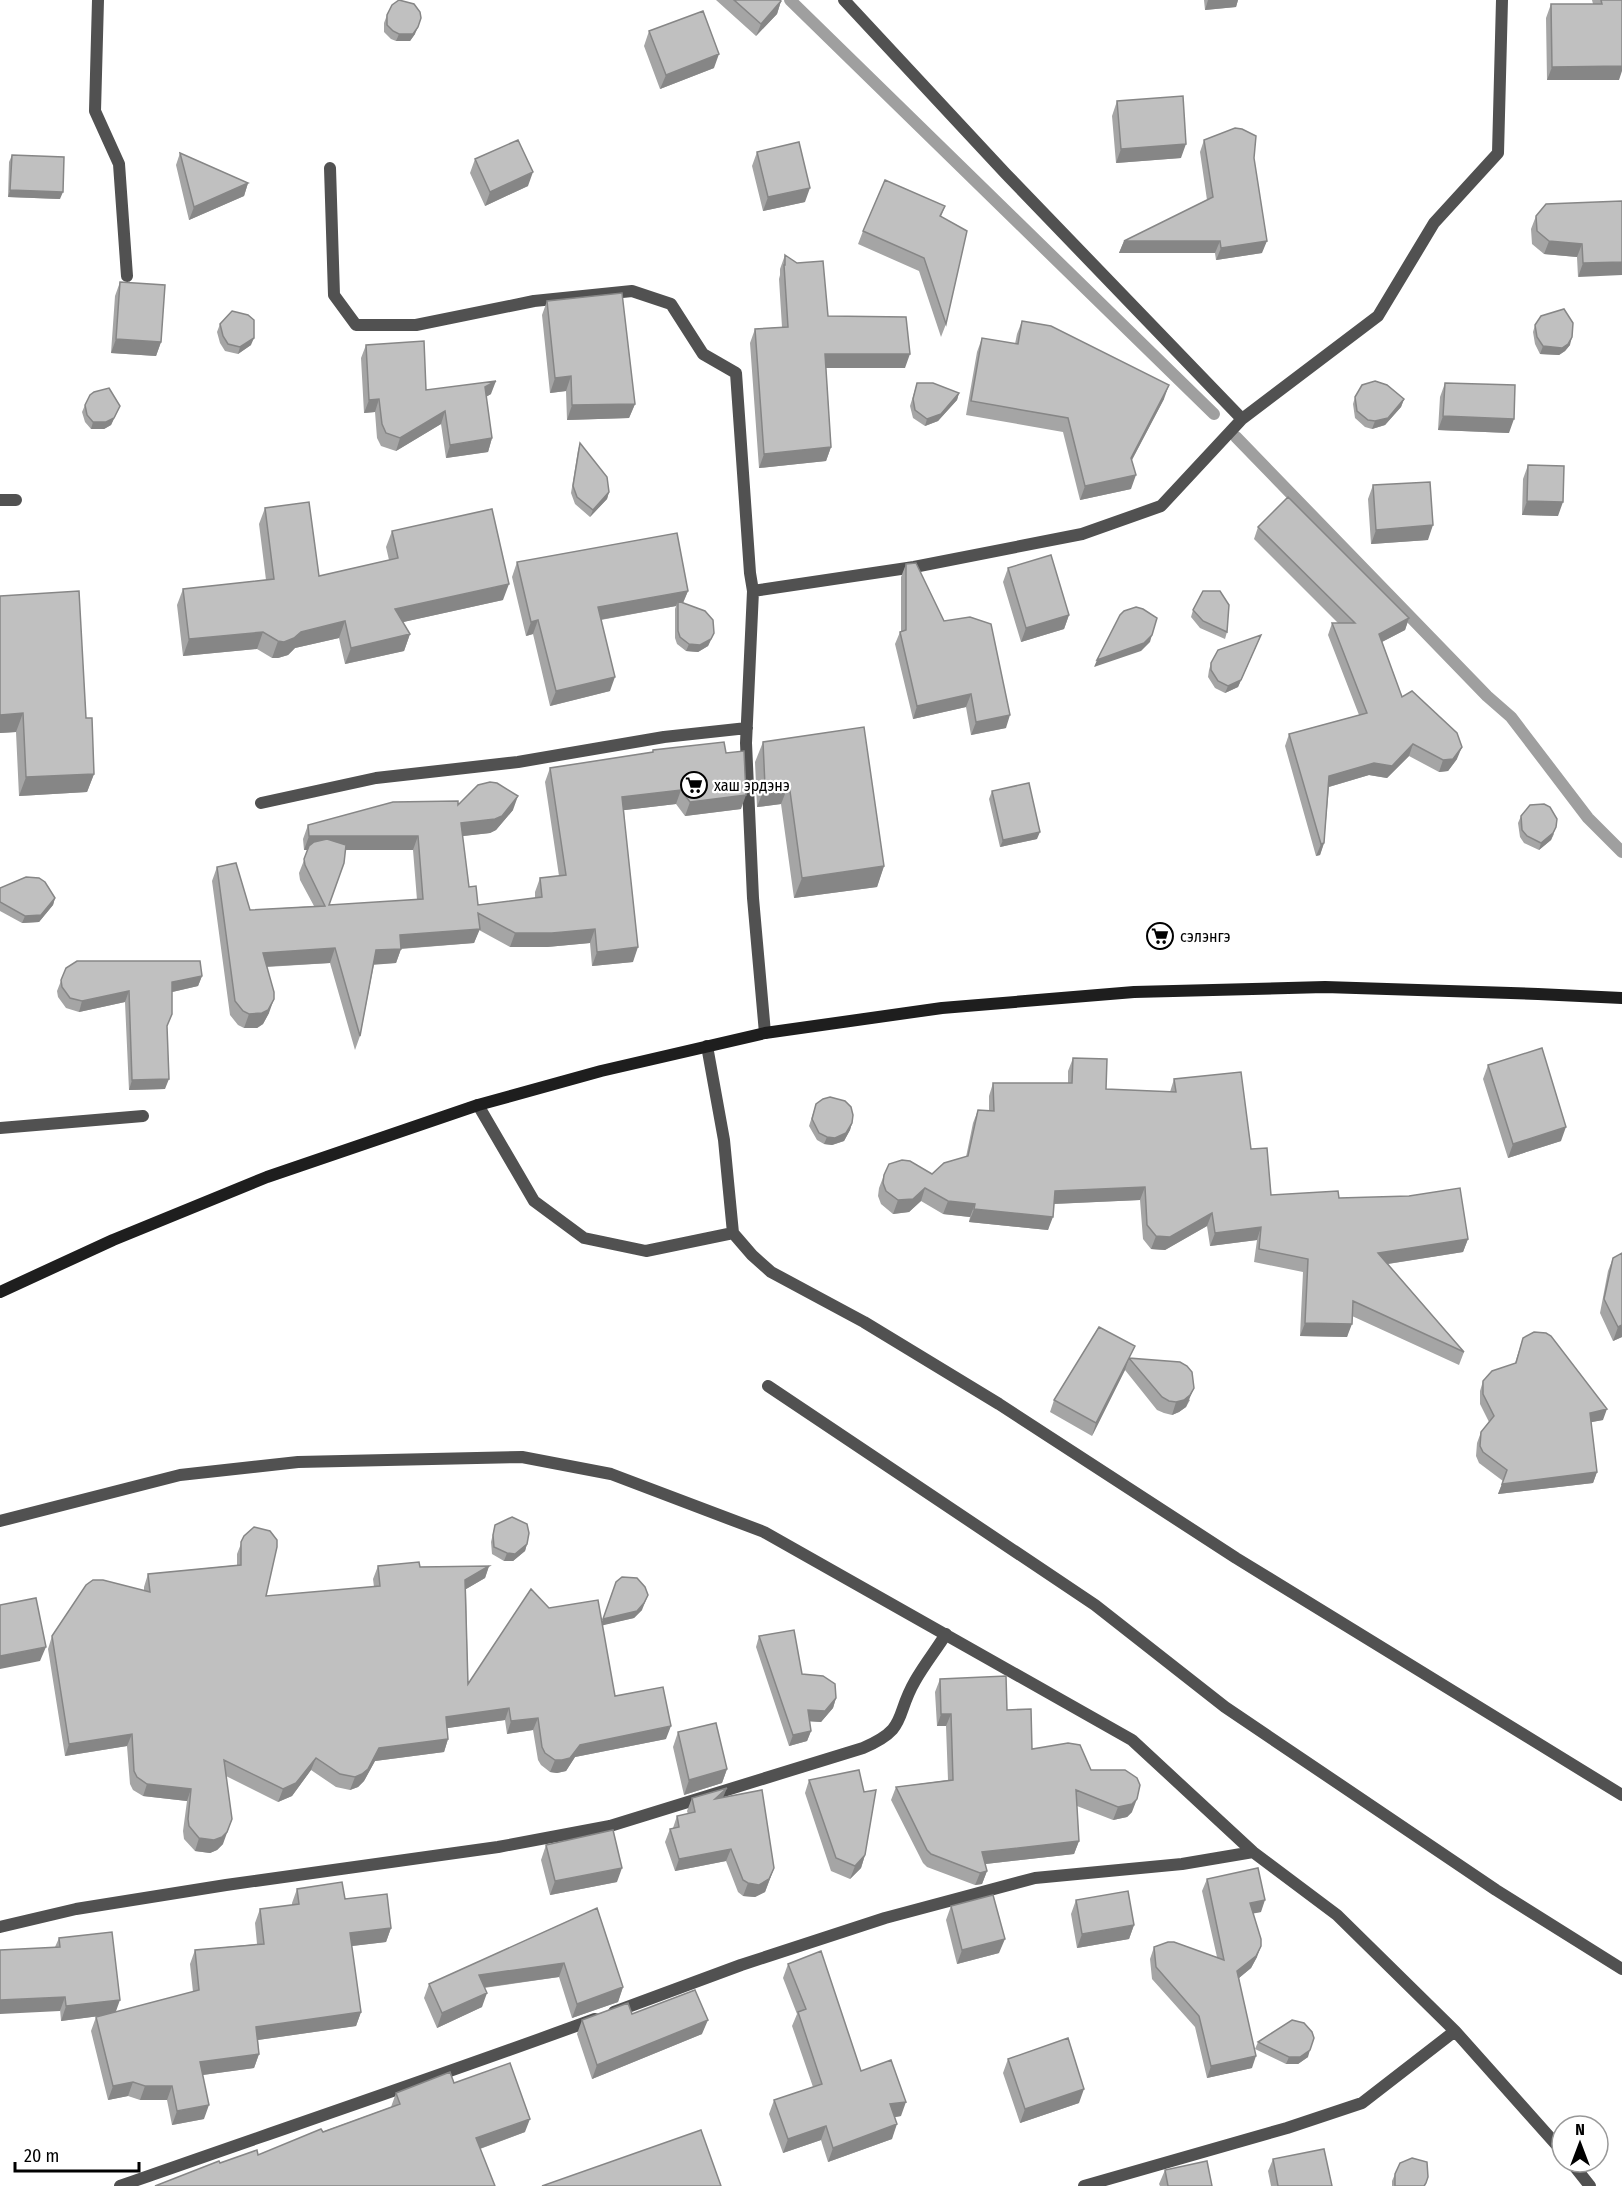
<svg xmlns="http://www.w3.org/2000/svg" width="1622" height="2186" viewBox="0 0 1622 2186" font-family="'Fira Sans Condensed',sans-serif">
<rect width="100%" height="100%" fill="#fff"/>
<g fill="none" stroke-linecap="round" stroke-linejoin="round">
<!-- stream -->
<path stroke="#9f9f9f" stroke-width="12" d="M790 0 1214 414
M1236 437 1487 696 1511 717 1588 818 1622 852"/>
<!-- lane -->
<path stroke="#515151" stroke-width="12" d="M768 1386 1095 1605 1225 1707 1496 1890 1622 1969"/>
<!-- street -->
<path stroke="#515151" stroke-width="12" d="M98 0 95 111 119 164 127 276
M844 0 1006 174 1242 419
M330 168 334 295 356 325H416L534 301 632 291 671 304 703 354 736 373 750 573 753 591 746 743 753 898 765 1033
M0 500H16
M753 591 914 567 1082 534 1161 506 1242 419 1378 316 1434 223 1498 153 1502 0
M261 803 376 778 518 762 664 737 747 728
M707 1046 724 1140 733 1233 752 1255 771 1272 864 1322 999 1404 1236 1558 1622 1795
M478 1105 534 1201 584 1238 646 1251 733 1233
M0 1128 143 1116
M0 1521 180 1475 298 1462 522 1457 611 1474 764 1532 1132 1740 1253 1852 1337 1915 1455 2031 1562 2151
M0 1927 76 1909 226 1885 498 1847 610 1826 863 1748C909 1728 894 1717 915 1681 924 1665 936 1650 946 1634
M614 2012 741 1965 885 1918 1035 1878 1182 1864 1253 1852
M1571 2162 1590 2186
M120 2186C279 2130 437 2077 595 2019
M1084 2186 1287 2128 1362 2103 1455 2031"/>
<!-- secondary -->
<path stroke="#1e1e1e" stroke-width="12" d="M0 1292 113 1240 267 1177 478 1105 601 1071 765 1033 942 1008 1134 992 1325 987 1538 994 1622 998"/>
</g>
<!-- wall -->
<path fill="#a5a5a5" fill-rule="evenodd" d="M716 0H780L781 1 777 14 756 36Z
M1204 0H1238L1236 7 1205 10Z
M1592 0H1622L1619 80H1547L1546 18 1551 4H1593Z
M387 15 415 34 410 41H396L391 39 384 32V23Z
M649 31 714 68 660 89 644 46Z
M1117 101 1181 158 1116 163 1112 116Z
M1204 140 1254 158 1262 253 1216 260 1215 253H1119L1124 241 1207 200 1200 152Z
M757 152 805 202 763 211 752 166Z
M180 153 248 183 244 196 189 220 176 165Z
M12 155 60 199 8 197 9 162Z
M475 159 528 186 485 206 470 173Z
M1622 201 1578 277 1577 257 1544 254 1532 244 1531 229 1536 216Z
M945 206 941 217 946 324 941 337 919 271 858 244 863 231Z
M785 255 828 316 905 368H826L831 447 826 461 759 468 750 343 755 329 782 327 779 279 780 275V269Z
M120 282 161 342 156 356 111 353 115 296Z
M547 301 635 404 629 418 567 420 566 391 550 393 542 315Z
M1022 321 1164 399 1132 460 1131 489 1080 500 1063 432 966 415 977 352 982 338 1015 344 1017 334Z
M220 324 251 345 238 354 225 351 220 343 217 332Z
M1535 325 1570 345 1565 351 1559 355 1540 354 1535 344 1533 332Z
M366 345 426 390 491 394 486 397 492 438 488 452 446 458 441 424 396 451 381 446 377 438 375 412 364 413 361 358Z
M917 383 959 393 957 400 938 421 925 426 913 418 910 406Z
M1445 383 1509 433 1438 430 1440 397Z
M1355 397 1404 399 1401 407 1385 425 1372 429 1365 427 1355 418 1353 404Z
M85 405 120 406 111 425 104 429H91L85 422 82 412Z
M580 443 609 492 607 499 590 517 575 504 571 493 578 450Z
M1528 465 1558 516 1522 515 1523 479Z
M1373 485 1428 540 1371 544 1368 499Z
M265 508 319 576 389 560 386 547 392 531 503 600 403 622 410 634 404 651 345 664 339 638 295 648 288 655 278 658H272L257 649 183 656 177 605 183 589 266 580 259 524Z
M1258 527 1409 618 1405 630 1382 642 1402 697 1457 759 1448 771 1439 772 1409 756 1387 778 1369 775 1329 787 1324 843 1320 855 1316 856 1285 746 1289 734 1359 715 1328 635 1332 623H1338L1254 539Z
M517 562 688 591 683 603 714 633 711 640 708 646 698 652 686 651 677 644 675 638V609L676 606 601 620 610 691 550 706 533 634 526 636 512 577Z
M906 564 944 621 1006 728 971 735 966 707 913 719 895 644 900 632 901 631V577Z
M1008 568 1069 615 1064 629 1021 642 1003 582Z
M0 596 86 718 94 774 87 792 19 796 16 732 0 733Z
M1193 610 1227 632 1225 639 1200 628 1191 617Z
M1258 642 1238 687 1225 693 1215 688 1208 677 1209 670 1211 663Z
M763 742 884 866 877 887 794 898 781 804 757 807 755 762Z
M653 750 726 753 741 809 685 816 676 804 624 810 633 962 592 966 590 943 547 947H510L479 930 474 943 401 949 396 963 374 964 360 1036 355 1050 330 963 267 967 269 1013 263 1024 257 1028H244L238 1025 230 1015 212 881 217 867 250 910 314 906 300 880 299 873 308 850H304L303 839 308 825 458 805 513 810 496 830 490 833 462 836 469 887 478 905 535 898V892L540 878 559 876 545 782 550 768 652 753ZM345 850H413L417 900 329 905Z
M992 791 1037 839 1000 847 989 799Z
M1521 816 1554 834 1551 840 1539 850 1524 843 1520 837 1518 823Z
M0 888 55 898 53 905 39 922 22 923 0 911Z
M66 968 202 976 198 986 172 992 167 1027 165 1089 129 1090 125 1002 79 1012 66 1008 58 997 57 991Z
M1073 1058 1106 1089 1170 1092 1174 1079 1251 1149 1271 1195 1339 1198 1468 1239 1463 1252 1388 1264 1464 1352 1459 1365 1352 1316 1347 1337 1300 1336 1303 1272 1254 1262 1257 1240 1210 1246 1207 1226 1165 1250 1151 1249 1143 1239 1140 1200 1054 1204 1048 1230 969 1222 970 1217 943 1214 921 1201 909 1212 893 1214 881 1204 878 1196 879 1188 884 1175 932 1174 966 1157 973 1123 978 1110 989 1111V1096L993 1083H1068V1071Z
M1488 1065 1561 1141 1508 1158 1483 1079Z
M816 1104 852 1123 850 1130 844 1141 832 1145 824 1144 817 1140 809 1126Z
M1613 1258 1622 1337 1613 1341 1600 1313 1608 1271Z
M1523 1338 1603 1420 1591 1422 1597 1472 1593 1483 1498 1494 1503 1481 1479 1463 1476 1456 1477 1443 1481 1432 1489 1422 1480 1404V1391L1483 1381 1515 1363Z
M1131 1358 1190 1400 1186 1407 1179 1412 1172 1415 1164 1413 1157 1410 1125 1370 1092 1436 1050 1412 1054 1400Z
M495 1525 527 1544 525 1551 513 1561H504L492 1554 491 1542Z
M244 1536 266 1596 374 1587 373 1579 378 1566 420 1567 489 1566 485 1578 466 1589 468 1684 549 1608 602 1622 616 1582 642 1610 634 1618 602 1625 615 1696 666 1739 575 1757 566 1771 557 1773 550 1772 541 1765 538 1760 533 1730 507 1734 505 1720 447 1728 448 1739 444 1752 375 1761 364 1781 358 1787 350 1790 336 1787 311 1770 292 1796 278 1802 226 1776 223 1844 217 1850 210 1853 195 1851 184 1839 183 1831 187 1801 143 1796 133 1790 130 1784 127 1746 65 1756 48 1649 52 1636 144 1590V1587L148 1574 237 1565V1554Z
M759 1636 802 1674 836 1698 833 1708 821 1722 809 1721 811 1731 807 1741 789 1746 756 1647Z
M940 1679 1007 1710 1032 1749 1091 1770 1132 1812 1127 1817 1113 1820 1077 1806 1079 1841 1074 1854 985 1864 987 1871 982 1884 975 1885 927 1867 923 1863 891 1800 896 1787 948 1780 946 1726H937L935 1692Z
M678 1732 727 1769 722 1783 684 1795 673 1747Z
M809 1780 865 1855 861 1868 850 1879 831 1871 805 1793Z
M692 1798H723L774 1868 765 1892 755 1897 743 1896 738 1892 726 1861 675 1871 665 1842 670 1829 673 1828 677 1816 688 1814 687 1811Z
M546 1845 617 1882 550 1895 541 1860Z
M1207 1879 1261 1912 1253 1913 1257 1957 1251 1968 1239 1978 1252 2068 1207 2078 1195 2027 1152 1979 1150 1959 1154 1947 1217 1957 1202 1891Z
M297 1889 345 1899 391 1928 386 1942 351 1946 361 2012 356 2026 258 2040 259 2054 254 2068 203 2075 204 2119 172 2125 167 2100H140L128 2096 108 2100 91 2031 96 2017 99 2016 61 2021 55 1947 59 1938 115 2012 193 1992 190 1964 195 1950 257 1944 255 1923 260 1909 292 1905V1903Z
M1076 1900 1134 1925 1129 1939 1077 1948 1071 1914Z
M951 1906 999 1953 957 1964 946 1920Z
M597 1908 623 1987 618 2002 572 2018 559 1977 484 1988 482 2007 437 2028 424 1998 429 1984Z
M788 1964 861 2071 901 2116 894 2117 892 2139 828 2162 821 2140 783 2153 769 2114 774 2100 813 2087 792 2026 797 2014 783 1978Z
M632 2014 702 2034 592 2079 577 2034 582 2020Z
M1258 2042 1308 2057 1298 2064H1286L1255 2049Z
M1008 2059 1079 2103 1020 2123 1003 2073Z
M454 2083 525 2132 480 2149 220 2163 258 2155 391 2107 396 2093Z
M1273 2159 1332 2186H1271L1268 2171Z
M1165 2170 1212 2186H1160L1159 2184Z
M1395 2174 1428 2177 1425 2186H1392V2181Z"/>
<!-- shaded-wall -->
<path fill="#868686" d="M1208 0H1238L1236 7 1205 10Z
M781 1 777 14 756 36 761 24Z
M418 27 415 34 410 41H396L399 34Z
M719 54 714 68 660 89 666 75Z
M1622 66V71L1619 80H1547L1552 67Z
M1186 144 1181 158 1116 163 1121 149Z
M533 172 528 186 485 206 490 192Z
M248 183 244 196 189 220 194 207Z
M810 188 805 202 763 211 768 197Z
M10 190 63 192 60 199 8 197Z
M1124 241H1220L1215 253H1119Z
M1267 241 1262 253 1216 260 1221 248Z
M1549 241 1582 244 1577 257 1544 254Z
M1622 262V275L1578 277 1583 263Z
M1572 337 1570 345 1565 351 1559 355 1540 354 1543 346Z
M254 338 251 345 238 354 240 347Z
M116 339 161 342 156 356 111 353Z
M825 354H910L905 368H820Z
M571 376 566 391 550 393 555 378Z
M496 381 491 394 480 400 485 387Z
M1169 385 1164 399 1126 471 1131 458Z
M959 393 957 400 938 421 925 426 927 419Z
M379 399 375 412 364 413 369 400Z
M1404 399 1401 407 1385 425 1372 429 1375 421Z
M635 404 629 418 567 420 572 405Z
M120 406 111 425 104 429H91L93 422Z
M445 411 441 424 396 451 400 438Z
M1443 416 1514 419 1509 433 1438 430Z
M492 438 488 452 446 458 450 445Z
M831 447 826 461 759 468 764 454Z
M1136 475 1131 489 1080 500 1085 486Z
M609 492 607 499 590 517 593 510Z
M1527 501 1563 502 1558 516 1522 515Z
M1433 525 1428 540 1371 544 1376 530Z
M509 584 503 600 390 625 395 609Z
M688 591 682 605 678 601 676 606 593 621 598 607Z
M1069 615 1064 629 1021 642 1026 628Z
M1409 618 1405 630 1374 646 1379 634Z
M538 620 533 634 526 636 531 622Z
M345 621 339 638 295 648 288 655 278 658H272L278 641 301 632Z
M263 632 257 649 183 656 189 639Z
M714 633 708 646 698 652 686 651 689 644Z
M410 634 404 651 345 664 351 648Z
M1152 635 1150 642 1141 651 1094 667 1097 660Z
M1261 635 1238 687 1225 693 1228 686Z
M615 677 610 691 550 706 556 691Z
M971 694 966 707 913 719 917 706Z
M23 713 16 732 0 733V715Z
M1010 715 1006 728 971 735 976 722Z
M1413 744 1409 756 1387 778 1369 775 1325 788 1329 776Z
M1462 747 1457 759 1448 771 1439 772 1443 760Z
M94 774 87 792 19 796 26 777Z
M789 784 781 804 757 807 765 786Z
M681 790 676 804 617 811 622 797Z
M746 795 741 809 685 816 690 802Z
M518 796 513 810 496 830 490 833 455 837 461 823Z
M1556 827 1551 840 1539 850 1541 843Z
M1040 832 1037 839 1000 847 1003 840Z
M309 836H418L413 850H304Z
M1324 843 1320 855 1316 856 1321 844Z
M884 866 877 887 794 898 802 878Z
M55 898 53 905 39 922 22 923 25 916Z
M480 929 474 943 395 949 400 935Z
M595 929 590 943 547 947H510L515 933Z
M638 947 633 962 592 966 597 952Z
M335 948 330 963 258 967 263 953Z
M401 949 396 963 371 965 376 950Z
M202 976 198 986 168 993 172 982Z
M129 991 125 1002 79 1012 82 1001Z
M274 999 269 1013 263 1024 257 1028H244L249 1014Z
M169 1079 165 1089 129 1090 132 1080Z
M852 1123 850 1130 844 1141 832 1145 824 1144 827 1137Z
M1566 1127 1561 1141 1508 1158 1513 1144Z
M1145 1187 1140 1200 1051 1204 1055 1191Z
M925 1188 921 1201 909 1212 893 1214 898 1200Z
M948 1201 975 1204 970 1217 943 1214Z
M974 1209 1053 1217 1048 1230 969 1222Z
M1212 1213 1207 1226 1165 1250 1151 1249 1156 1236Z
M1261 1227 1257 1240 1210 1246 1215 1233Z
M1468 1239 1463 1252 1374 1266 1378 1253Z
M1305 1323 1352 1324 1347 1337 1300 1336Z
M1622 1325V1337L1613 1341 1618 1327Z
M1129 1358 1125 1370 1092 1436 1096 1423Z
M1194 1388 1186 1407 1179 1412 1172 1415 1176 1402Z
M1607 1409 1603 1420 1587 1423 1590 1413Z
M1597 1472 1593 1483 1498 1494 1502 1484Z
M527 1544 525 1551 513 1561H504L507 1553Z
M489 1566 485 1578 461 1592 465 1580Z
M648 1595 642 1610 634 1618 600 1626 603 1619Z
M46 1647 40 1661 0 1669V1656Z
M836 1698 833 1708 821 1722 804 1721 808 1710Z
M509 1708 505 1720 441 1729 446 1717Z
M941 1714H951L946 1726H937Z
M538 1718 533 1730 507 1734 511 1721Z
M671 1726 666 1739 575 1757 566 1771 557 1773 550 1772 555 1760 580 1745Z
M811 1731 807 1741 789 1746 793 1735Z
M132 1734 127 1746 65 1756 69 1744Z
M448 1739 444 1752 375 1761 364 1781 358 1787 350 1790 355 1777 379 1748Z
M316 1758 311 1770 292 1796 278 1802 283 1789Z
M727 1769 722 1783 684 1795 689 1780Z
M147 1784 191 1789 187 1801 143 1796Z
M727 1788 722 1800 715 1799Z
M1137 1799 1132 1812 1127 1817 1113 1820 1118 1807Z
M232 1819 223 1844 217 1850 210 1853 195 1851 199 1838Z
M1079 1841 1074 1854 977 1865 982 1852Z
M731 1849 726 1861 675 1871 679 1859Z
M865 1855 861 1868 850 1879 855 1866Z
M622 1868 617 1882 550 1895 555 1881Z
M774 1868 765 1892 755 1897 743 1896 748 1883Z
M987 1871 982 1884 975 1885 980 1873Z
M1265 1900 1261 1912 1246 1915 1250 1903Z
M1134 1925 1129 1939 1077 1948 1082 1934Z
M391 1928 386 1942 344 1947 350 1933Z
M1005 1939 999 1953 957 1964 962 1950Z
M1261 1946 1257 1957 1251 1968 1233 1983 1237 1971Z
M564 1963 559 1977 473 1989 479 1975Z
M623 1987 618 2002 572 2018 577 2004Z
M487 1993 482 2007 437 2028 442 2013Z
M65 1997 60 2011 0 2014V2000Z
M120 2000 115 2014 61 2021 66 2006Z
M361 2012 356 2026 251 2041 256 2027Z
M708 2020 702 2034 592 2079 597 2065Z
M1310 2050 1308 2057 1298 2064H1286L1289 2057Z
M259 2054 254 2068 195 2076 200 2062Z
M1256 2056 1252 2068 1207 2078 1211 2066Z
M133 2082 128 2096 108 2100 113 2086Z
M145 2086H172L167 2100H140Z
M1084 2089 1079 2103 1020 2123 1025 2109Z
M906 2102 901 2116 885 2119 890 2104Z
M209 2105 204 2119 172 2125 177 2111Z
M530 2119 525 2132 471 2152 476 2138Z
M897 2124 892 2139 828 2162 833 2148Z
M826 2126 821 2140 783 2153 788 2139Z"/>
<!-- building -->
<path fill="#c0c0c0" stroke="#868686" stroke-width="1.5" d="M399 0 414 4 420 12 421 18 418 27 413 34H399L393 31 387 25V15L392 5Z
M734 0H780L781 1 761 24Z
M1601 0H1622V66L1552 67 1551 4H1602Z
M703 11 719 54 666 75 649 31Z
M1183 96 1186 144 1121 149 1117 101Z
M1235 128 1242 129 1256 136 1254 158 1267 241 1221 248 1220 241H1124L1213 197 1204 140Z
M518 140 533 172 490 192 475 159Z
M799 142 810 188 768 197 757 152Z
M180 153 248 183 194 207Z
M12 155 64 157 63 192 10 190Z
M885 180 945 206 940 216 967 231 946 324 924 258 863 231Z
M1622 201V262L1583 263 1582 244 1549 241 1537 231 1536 216 1546 204Z
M785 255 797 263 823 261 828 316 906 317 910 354H825L831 447 764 454 755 329 788 327 784 265H785Z
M120 282 165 285 161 342 116 339Z
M622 293 635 404 572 405 571 376 555 378 547 301Z
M1564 309 1573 323 1572 337 1568 344 1562 348 1543 346 1537 337 1535 325 1541 316Z
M232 311 248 315 254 320V338L240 347 228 344 223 336 220 324Z
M1022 321 1051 326 1169 385 1131 458 1136 475 1085 486 1068 418 971 401 982 338 1018 344Z
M424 341 426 390 496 381 485 387 492 438 450 445 445 411 400 438 386 433 382 424 379 399 369 400 366 345Z
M1375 381 1387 385 1404 399 1388 418 1375 421 1368 420 1357 411 1355 397 1362 385Z
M917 383H933L959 393 941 414 927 419 915 410 913 399Z
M1445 383 1515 385 1514 419 1443 416Z
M109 388 120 406 114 418 106 422H93L87 415 85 405 90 395 94 392Z
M580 443 607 477 609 492 593 510 577 497 573 486Z
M1528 465 1564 466 1563 502 1527 501Z
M1430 482 1433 525 1376 530 1373 485Z
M1288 497 1409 618 1379 634 1402 697 1412 691 1457 733 1462 747 1453 759 1443 760 1413 744 1392 766 1374 763 1329 776 1324 843 1321 844 1289 734 1367 713 1332 623H1355L1258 527Z
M309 502 319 576 398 558 392 531 492 509 509 584 395 609 410 634 351 648 345 621 301 632 294 638 284 642 278 641 263 632 189 639 183 589 274 579 265 508Z
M677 533 688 591 598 607 615 677 556 691 538 620 531 622 517 562Z
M1051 555 1069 615 1026 628 1008 568Z
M916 563 944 621 970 617 991 624 1010 715 976 722 971 694 917 706 900 632 906 630V564Z
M79 591 86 718H92L94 774 26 777 23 713 0 715V596Z
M1203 591H1220L1229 605 1227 632 1203 621 1193 610Z
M678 601 705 611 713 620 714 633 711 639 700 645 689 644 680 637 678 631Z
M1136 607 1143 609 1157 618 1152 635 1144 643 1097 660 1120 615 1124 611Z
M1261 635 1241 680 1228 686 1218 681 1211 670V663L1218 650Z
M864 727 884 866 802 878 789 784 765 786 763 742Z
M724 742 726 753 744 751 746 795 690 802 681 790 622 797 638 947 597 952 595 929 552 933H515L478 913 480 929 400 935 401 949 376 950 360 1036 335 948 263 953 274 992V999L268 1010 262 1013 249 1014 243 1011 235 1001 217 867 236 863 250 910 325 906 305 865 304 859 309 846 314 842 327 839 346 845 344 863 329 905 423 899 418 836H309L308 825 393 802 458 801V805L478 785 490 782 497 783 518 796 502 816 495 819 461 823 469 887 476 886 478 905 542 897 540 878 566 875 550 768 653 752V750Z
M1029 783 1040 832 1003 840 992 791Z
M1544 804 1550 807 1557 819 1556 827 1553 833 1541 843 1527 836 1522 830 1521 816 1530 805Z
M26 877 39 878 45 882 55 898 41 915 25 916 0 902V888Z
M77 961H200L202 976 172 982V1014L167 1026 169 1079 132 1080 129 991 82 1001 70 998 62 987 61 980 66 968Z
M1542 1048 1566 1127 1513 1144 1488 1065Z
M1073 1058 1107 1059 1106 1089 1176 1092 1174 1079 1241 1072 1251 1149 1267 1148 1271 1195 1338 1191 1339 1198 1409 1196 1460 1188 1468 1239 1378 1253 1464 1352 1353 1301 1352 1324 1305 1323 1308 1259 1259 1249 1261 1227 1215 1233 1212 1213 1170 1237 1156 1236 1147 1225 1145 1187 1055 1191 1053 1217 974 1209 975 1204 948 1201 925 1188 913 1199 898 1200 886 1191 883 1183 884 1175 889 1164 902 1160 910 1161 932 1174 944 1163 968 1156 978 1110 994 1111 993 1083H1072Z
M830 1097 845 1101 851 1107 853 1115 852 1123 846 1133 835 1138 827 1137 819 1133 812 1119 816 1104 823 1099Z
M1622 1253V1325L1618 1327 1604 1299 1613 1258Z
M1099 1327 1135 1346 1129 1358 1180 1362 1187 1366 1192 1372 1194 1388 1190 1395 1184 1400 1176 1402 1169 1401 1162 1397 1129 1358 1096 1423 1054 1400Z
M1534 1332 1546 1333 1551 1336 1607 1409 1590 1413 1597 1472 1502 1484 1507 1470 1483 1452 1480 1446 1481 1432 1494 1416 1483 1394V1381L1492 1371 1516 1363 1523 1338Z
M512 1517 527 1524 529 1533 527 1544 515 1554 507 1553 494 1547 493 1535 495 1525Z
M254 1527 270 1531 277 1540V1547L266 1596 380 1586 378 1566 419 1562 420 1567 489 1566 465 1580 468 1684 531 1589 549 1608 598 1600 615 1696 663 1687 671 1726 580 1745 570 1758 562 1760H555L545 1753 542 1747 538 1718 511 1721 509 1708 446 1717 448 1739 379 1748 368 1769 362 1774 355 1777 340 1774 316 1758 296 1783 283 1789 224 1760 232 1819 227 1832 222 1837 214 1840 199 1838 189 1826 188 1819 191 1789 147 1784 137 1777 134 1771 132 1734 69 1744 52 1636 86 1585 93 1580H103L150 1592 148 1574 241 1565V1542L244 1536Z
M622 1577 637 1578 645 1587 648 1595 644 1603 637 1611 603 1619 616 1582Z
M36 1598 46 1647 0 1656V1605Z
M794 1630 802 1674 823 1676 835 1684 836 1698 825 1711 808 1710 811 1731 793 1735 759 1636Z
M1006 1676 1007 1710 1031 1709 1032 1749 1068 1743 1080 1745 1091 1770H1125L1137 1778 1140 1785 1137 1799 1132 1804 1118 1807 1076 1790 1079 1841 982 1852 987 1871 980 1873 931 1854 927 1850 896 1787 953 1780 951 1714H941L940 1679Z
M716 1723 727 1769 689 1780 678 1732Z
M859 1770 864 1792 876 1790 865 1855 855 1866 836 1858 809 1780Z
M727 1788 715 1799 762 1790 774 1868 769 1879 759 1885 748 1883 743 1880 731 1849 679 1859 670 1829 679 1827 677 1816 695 1812 692 1798Z
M613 1830 622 1868 555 1881 546 1845Z
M1258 1868 1265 1900 1250 1903 1261 1939V1946L1256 1956 1237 1971 1256 2056 1211 2066 1199 2016 1156 1967 1154 1947 1168 1942H1174L1224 1960 1207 1879Z
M342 1882 345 1899 387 1894 391 1928 350 1933 361 2012 256 2027 259 2054 200 2062 209 2105 177 2111 172 2086H145L133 2082 113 2086 96 2017 199 1990 195 1950 264 1944 260 1909 299 1904 297 1889Z
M1128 1891 1134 1925 1082 1934 1076 1900Z
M993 1895 1005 1939 962 1950 951 1906Z
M597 1908 623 1987 577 2004 564 1963 479 1975 487 1993 442 2013 429 1984Z
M112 1932 120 2000 66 2006 65 1997 0 2000V1950L60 1947 59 1938Z
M821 1951 861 2071 891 2060 906 2102 890 2104 897 2124 833 2148 826 2126 788 2139 774 2100 822 2084 798 2012 806 2009 788 1964Z
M695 1990 708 2020 597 2065 582 2020 628 2003 632 2014Z
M1292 2020 1304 2023 1312 2032 1314 2038 1310 2050 1300 2057H1289L1258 2042Z
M1068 2038 1084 2089 1025 2109 1008 2059Z
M510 2063 530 2119 476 2138 495 2186H155L219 2161 220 2163 257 2150 258 2155 321 2129 323 2132 400 2104 396 2093 450 2072 454 2083Z
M701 2130 721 2186H542Z
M1324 2149 1332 2186H1278L1273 2159Z
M1412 2158 1427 2162 1428 2177 1426 2183 1424 2186H1395V2174L1400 2163Z
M1207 2161 1212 2186H1168L1165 2170Z"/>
<!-- icons -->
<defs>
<symbol id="supermarket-ring" viewBox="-11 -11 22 22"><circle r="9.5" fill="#fff" stroke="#000" stroke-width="1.5"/><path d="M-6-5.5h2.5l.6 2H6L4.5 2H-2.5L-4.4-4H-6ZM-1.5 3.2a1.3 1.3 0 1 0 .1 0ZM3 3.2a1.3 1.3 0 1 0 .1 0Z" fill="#000"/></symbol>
</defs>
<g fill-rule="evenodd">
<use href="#supermarket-ring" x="679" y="770" width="30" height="30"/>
<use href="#supermarket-ring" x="1145" y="921" width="30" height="30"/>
</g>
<g text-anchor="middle" stroke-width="4.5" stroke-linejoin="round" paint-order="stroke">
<!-- poi labels -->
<g font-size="16" fill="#000" stroke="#fff" text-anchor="start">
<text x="714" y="791">хаш эрдэнэ</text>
<text x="1180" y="942">сэлэнгэ</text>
</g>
</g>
<!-- north arrow -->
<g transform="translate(1580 2144)"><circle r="28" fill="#ffffff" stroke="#999999" stroke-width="1.5"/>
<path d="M0-4.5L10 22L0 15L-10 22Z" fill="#000000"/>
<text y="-9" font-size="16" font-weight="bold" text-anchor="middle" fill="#000000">N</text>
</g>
<!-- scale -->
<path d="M15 2162v9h124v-9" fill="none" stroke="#000000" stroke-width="3"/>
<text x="24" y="2162" font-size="18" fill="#000000" stroke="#ffffff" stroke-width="4.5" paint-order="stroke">20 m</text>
</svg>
